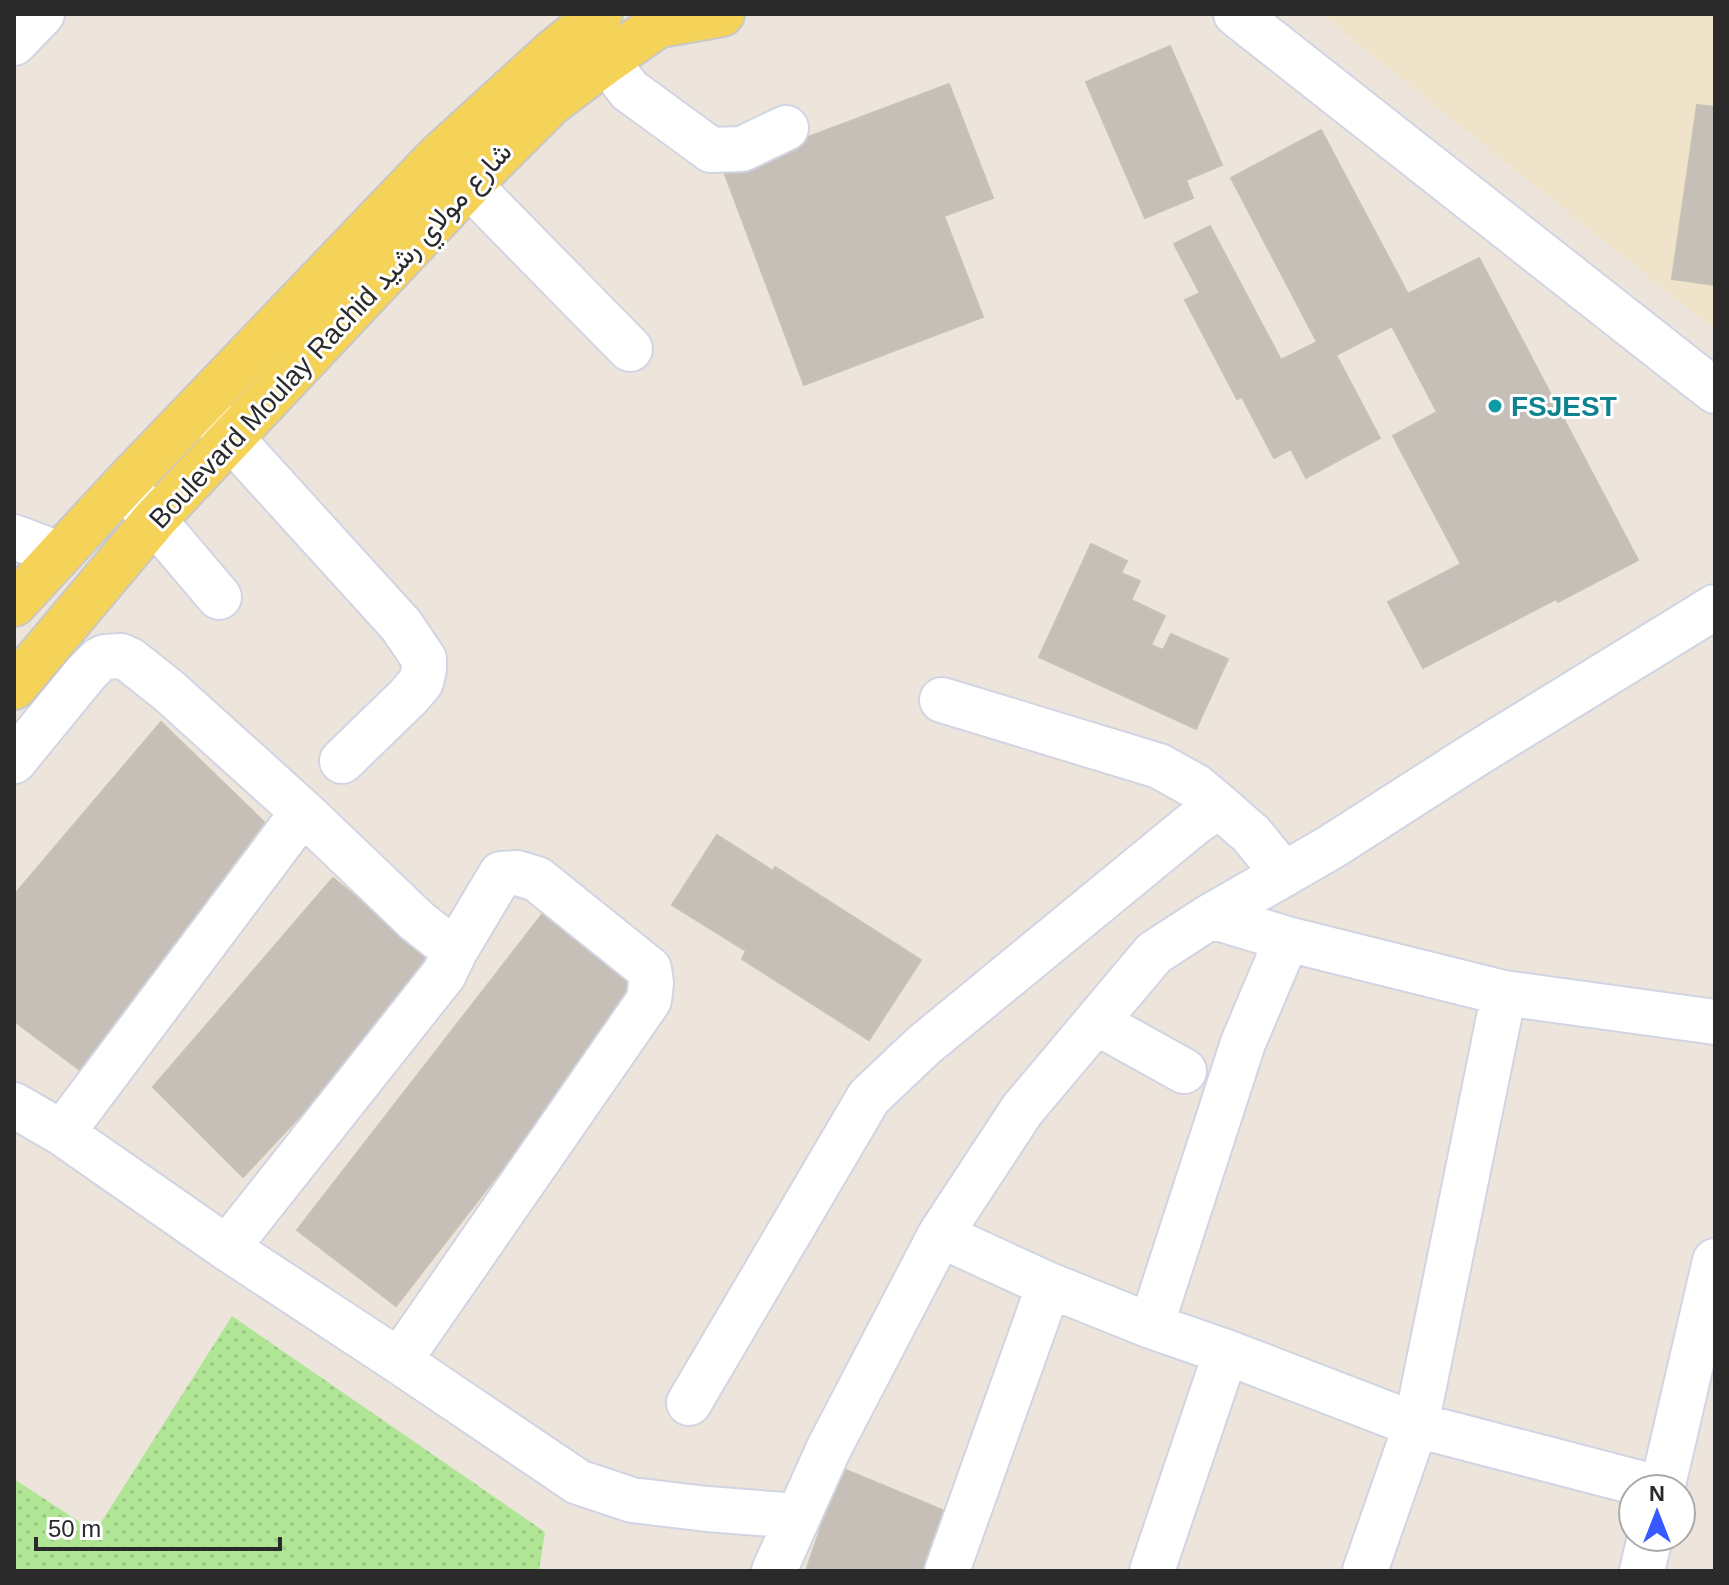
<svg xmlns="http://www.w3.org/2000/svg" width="1729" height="1585" viewBox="0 0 1729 1585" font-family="Helvetica,Vazirmatn,sans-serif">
<defs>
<pattern id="grass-dots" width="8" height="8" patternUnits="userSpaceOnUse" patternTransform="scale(2)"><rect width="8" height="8" fill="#b0e596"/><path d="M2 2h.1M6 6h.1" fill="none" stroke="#98c581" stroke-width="1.8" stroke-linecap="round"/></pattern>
</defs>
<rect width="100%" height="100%" fill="#ede5dc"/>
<!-- education -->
<path fill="#efe3ca" d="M1321 14H1715V330Z"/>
<!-- grass -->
<path fill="url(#grass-dots)" d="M232 1316 545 1532 539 1571H14V1479L95 1532Z"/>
<!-- building -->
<path fill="#c5bfb8" stroke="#c8c1b5" stroke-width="2" d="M1170 46 1222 165 1186 180 1193 198 1145 218 1086 82Z
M949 84 993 198 944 216 983 317 804 385 723 169Z
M1697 105 1715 107V285L1672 279Z
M1321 130 1408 294 1479 258 1638 560 1558 602 1556 599 1423 668 1388 602 1461 564 1393 436 1437 412 1392 326 1336 355 1380 438 1306 478 1291 449 1274 458 1242 397 1237 399 1185 300 1200 293 1174 244 1210 226 1281 360 1317 342 1231 178Z
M1091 544 1127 561 1121 573 1140 581 1131 600 1165 616 1151 645 1163 650 1171 634 1228 659 1196 729 1039 657Z
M161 722 264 822 84 1073 14 1021V895Z
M717 835 773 871 775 867 921 960 869 1040 742 959 746 951 672 905Z
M333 878 441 965 243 1177 153 1087Z
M544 912 643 988 396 1306 297 1230Z
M841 1468 952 1514 928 1571H812L807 1568Z"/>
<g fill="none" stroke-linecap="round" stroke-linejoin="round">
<defs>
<path id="minor" d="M1236 14 1715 391
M14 43 42 14
M607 61 629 90 711 150 742 149 786 128
M442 162 469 185 630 349
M201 405 401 625 424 659V669L421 682 408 697 342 761
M124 485 219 597
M14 537 59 554
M942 700 1159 766 1195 786 1219 806 1251 834 1283 873
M14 761 86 673 99 660 105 657 121 656 130 660 169 691 303 812 417 921 455 951 444 974 227 1248
M1211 916 1287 939 1504 993 1715 1022
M1096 1022 1184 1071
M14 1105 62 1133 227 1248 399 1361 578 1482 632 1500 707 1509 798 1516
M62 1133 303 812
M940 1235 1049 1285 1151 1326 1226 1352 1416 1425 1662 1489 1715 1261
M1151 1326 1243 1043 1287 939
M399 1361 649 1000 651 983 649 969 537 879 517 873 501 874 455 951
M689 1403 869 1097 924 1045 1193 824 1219 806
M774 1571 828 1450 940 1235 1022 1110 1154 953 1211 916 1331 847 1476 754 1715 607
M947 1571 1049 1285
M1152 1571 1226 1352
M1365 1571 1416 1425 1504 993
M1642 1571 1650 1537"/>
<path id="major" d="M660 25 722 14
M14 604 124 485 437 158 552 53 600 14
M14 687 155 519 469 185 551 103 607 61 674 14"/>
</defs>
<!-- minor casing -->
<use href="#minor" stroke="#d1d4e3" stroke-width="48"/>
<!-- major casing -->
<use href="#major" stroke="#c8c8c8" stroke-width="48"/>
<!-- minor -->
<use href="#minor" stroke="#fff" stroke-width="44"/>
<!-- major -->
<use href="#major" stroke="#f5d258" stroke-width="44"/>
</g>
<!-- markers -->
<circle fill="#0f9aa8" stroke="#fff" stroke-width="3" cx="1495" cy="406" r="8"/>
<g text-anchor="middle" stroke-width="6" stroke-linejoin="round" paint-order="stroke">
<!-- street labels -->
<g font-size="28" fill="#2a2a2a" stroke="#fff">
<text transform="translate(330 335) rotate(-47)" y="10">Boulevard Moulay Rachid شارع مولاي رشيد</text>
</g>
<!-- culture labels -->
<g font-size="28" font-weight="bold" fill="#0d838f" stroke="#fff" text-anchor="start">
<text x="1511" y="416">FSJEST</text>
</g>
</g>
<!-- border -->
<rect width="1729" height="1585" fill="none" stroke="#2a2a2a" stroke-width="32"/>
<!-- north arrow -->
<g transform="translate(1657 1513)"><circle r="38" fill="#ffffff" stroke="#aaaaaa" stroke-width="2"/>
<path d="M0-6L14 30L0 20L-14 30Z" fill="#365aff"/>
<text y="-12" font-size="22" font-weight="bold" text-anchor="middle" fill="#2a2a2a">N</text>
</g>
<!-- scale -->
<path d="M36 1537v12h244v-12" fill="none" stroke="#2a2a2a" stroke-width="4"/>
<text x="48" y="1537" font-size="24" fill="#2a2a2a" stroke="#ffffff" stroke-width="6" paint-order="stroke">50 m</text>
</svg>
